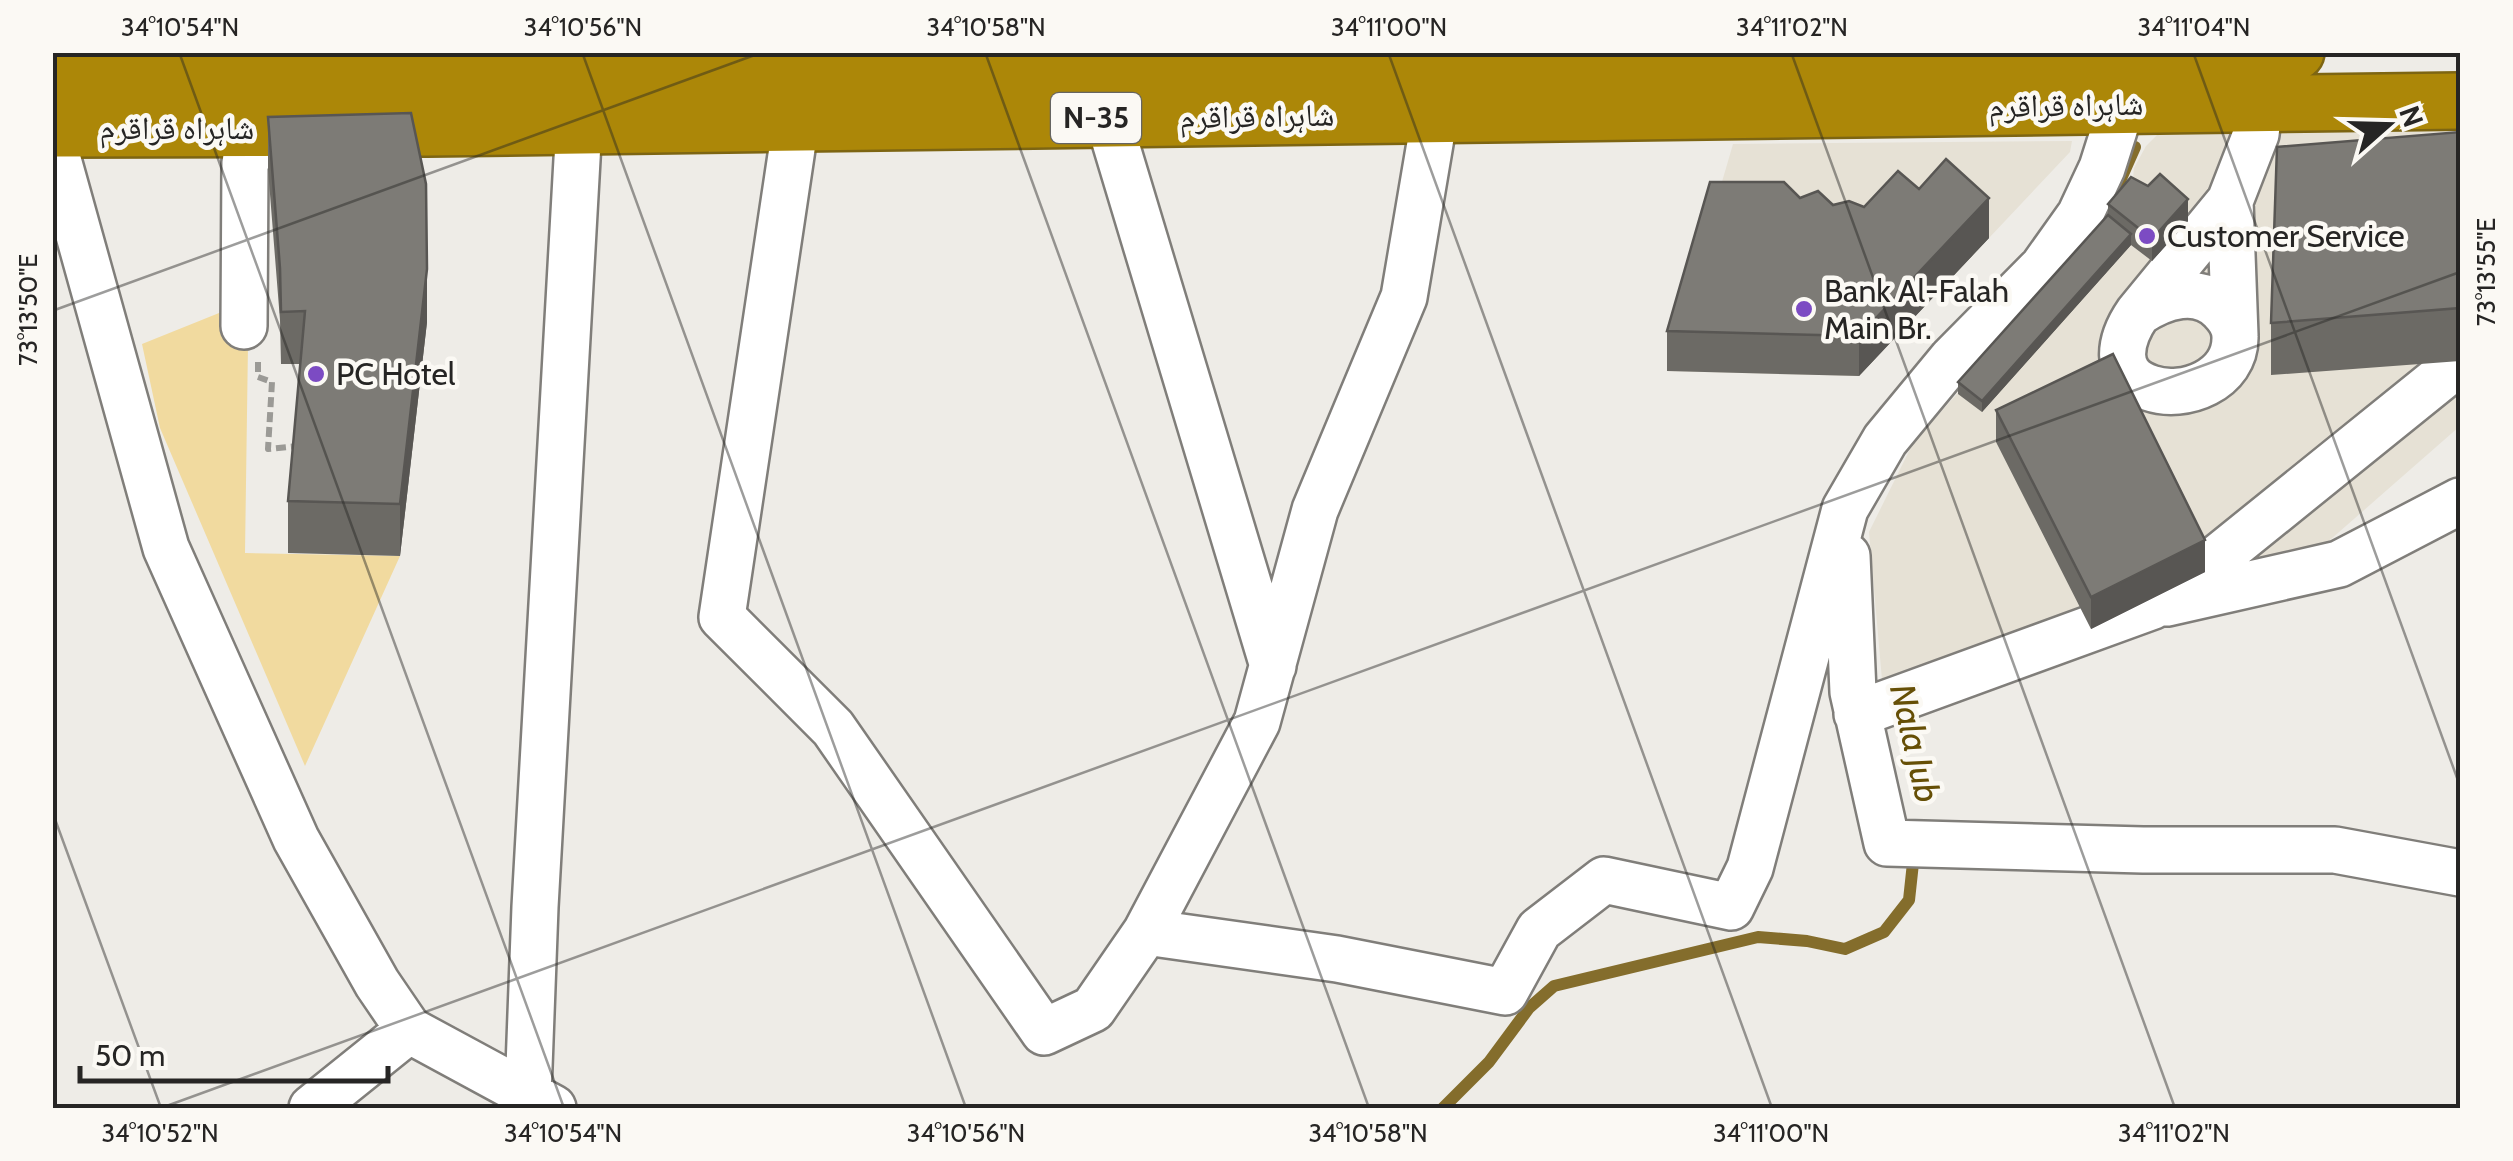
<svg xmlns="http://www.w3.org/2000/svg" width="2513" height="1161" viewBox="0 0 2513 1161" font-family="Cabin,'Noto Naskh Arabic',sans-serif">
<rect width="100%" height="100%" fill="#eeece7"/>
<!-- built -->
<path fill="#e6e1d5" d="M2460 129V426L2298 568 1885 714 1869 532 1913 443 2131 200 2134 168 2146 146 2157 135Z
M2072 141 2070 152 1859 376 1667 371 1733 144Z"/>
<!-- green -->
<path fill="#f1da9f" d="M229 309 248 344 245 553 400 556 305 766 160 428 142 344Z"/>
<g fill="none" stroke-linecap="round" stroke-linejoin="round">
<!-- stream -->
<path stroke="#846d2c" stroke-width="12" d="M2108 208 2135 147
M1443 1108 1489 1062 1529 1008 1554 986 1758 937 1807 941 1845 949 1884 932 1909 900 1913 863 1910 854"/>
<defs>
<path id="minor" d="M1108 118 1273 666
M796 122 722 617 833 728 1044 1032 1093 1009 1146 932 1257 722 1315 510 1404 297 1435 114
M52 138 166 548 296 839 377 983 409 1030 312 1108
M2138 313C2162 297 2198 284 2222 310 2229 317 2235 326 2235 337 2236 380 2184 400 2150 388 2111 375 2120 339 2138 313L2230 201
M244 326 245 162C257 142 270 136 290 127
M2235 335 2230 201 2256 134 2260 103
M1847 556 1853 692 1887 843 2143 850H2335L2460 873
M2167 603 2339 564 2460 501
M1857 714 2153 606 2195 576 2460 362
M1146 932 1337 959 1505 992 1539 930 1604 880 1731 907 1750 868 1845 509 1885 440 1952 359 2043 267 2080 215 2102 168 2122 105
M409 1030 553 1108
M528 1094 535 907 579 124"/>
<path id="highway" d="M52 79C579 78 1105 72 1631 63 1852 59 2074 64 2296 52
M52 129 428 128 2460 101"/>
</defs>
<!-- minor casing -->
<use href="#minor" stroke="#807e7a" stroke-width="50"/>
<!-- highway casing -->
<use href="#highway" stroke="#7d6512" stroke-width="60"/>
<!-- path -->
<path stroke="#9b9a96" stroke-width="6" stroke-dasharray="10 5" stroke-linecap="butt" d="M258 362V377L272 382 268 449 297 446"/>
<!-- minor -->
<use href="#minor" stroke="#fff" stroke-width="45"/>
<!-- highway -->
<use href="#highway" stroke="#ac8708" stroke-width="55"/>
</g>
<!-- wall -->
<path fill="#6c6a65" d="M268 117 427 322 400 556 288 553V501L300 364H281L280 320 268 169Z
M2460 132V361L2271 375V323Z
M1919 189 1989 238 1859 376 1667 371V331L1800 198 1833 205 1864 207Z
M2108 204 2188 221 2152 261 2131 245 1982 412 1958 394V382L2108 215Z
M1996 410 2205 572 2091 629 1996 442Z"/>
<!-- shaded-wall -->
<path fill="#585653" d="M1989 198V238L1859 376V336Z
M2188 199V221L2152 261V239Z
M2131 234V245L1982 412V401Z
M427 269V322L400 556V504Z
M2205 540V572L2091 629V597Z"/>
<!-- building -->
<path fill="#7d7b76" stroke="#585653" stroke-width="2.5" d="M411 113 426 184 427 269 400 504 288 501 305 311 281 312 280 268 268 117Z
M2460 132V308L2271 323 2277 147Z
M1946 159 1989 198 1859 336 1667 331 1710 182H1784L1800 198 1818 191 1833 205 1849 201 1864 207 1898 171 1919 189Z
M2160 174 2188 199 2152 239 2108 204 2131 177 2148 186Z
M2108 215 2131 234 1982 401 1958 382Z
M2113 354 2205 540 2091 597 1996 410Z"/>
<!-- ticks -->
<path fill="none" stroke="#262524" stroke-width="2.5" stroke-opacity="0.45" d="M179 52 564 1108M582 52 966 1108M985 52 1369 1108M1388 52 1772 1108M1791 52 2175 1108M2193 52 2460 786M52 311 763 52M52 811 161 1108M161 1108 2460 272"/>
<!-- markers -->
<g fill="#7c4bc3" stroke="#fbf9f4" stroke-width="4">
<circle cx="2147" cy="236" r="10"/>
<circle cx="1804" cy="309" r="10"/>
<circle cx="316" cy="374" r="10"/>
</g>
<g text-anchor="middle" stroke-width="9" stroke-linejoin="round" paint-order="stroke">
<!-- shield labels -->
<rect fill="#fbf9f4" stroke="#666562" stroke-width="2.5" x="1051" y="93" width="90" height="50" rx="8"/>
<g font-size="30" font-weight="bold" fill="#262524">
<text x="1096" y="128">N-35</text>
</g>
<!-- street labels -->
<g font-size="32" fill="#262524" stroke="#fbf9f4">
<text transform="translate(2066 105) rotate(-1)" y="11">شاہراہ قراقرم</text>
<text transform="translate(1257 116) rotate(-1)" y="11">شاہراہ قراقرم</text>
<text x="177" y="139">شاہراہ قراقرم</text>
</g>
<!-- poi labels -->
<g font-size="32" fill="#262524" stroke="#fbf9f4" text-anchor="start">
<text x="2167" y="247">Customer Service</text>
<text x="1824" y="302">Bank Al-Falah<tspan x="1824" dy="37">Main Br.</tspan></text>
<text x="336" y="385">PC Hotel</text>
</g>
<!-- water labels -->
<g font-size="35" font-style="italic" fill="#664f06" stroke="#fbf9f4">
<text transform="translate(1915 743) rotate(77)" y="12">Nala Jub</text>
</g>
</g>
<!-- border -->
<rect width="2513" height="1161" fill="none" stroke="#fbf9f4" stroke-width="110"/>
<!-- north arrow -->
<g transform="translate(2388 125) rotate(70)" stroke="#fbf9f4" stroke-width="8" paint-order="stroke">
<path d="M0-8L18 38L0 25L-18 38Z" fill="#262524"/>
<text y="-15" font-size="28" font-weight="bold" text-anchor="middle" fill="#262524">N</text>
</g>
<!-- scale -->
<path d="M80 1066v15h308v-15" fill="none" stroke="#262524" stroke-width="5"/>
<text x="95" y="1066" font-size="30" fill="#262524" stroke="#fbf9f4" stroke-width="8" paint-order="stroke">50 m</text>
<rect x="55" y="55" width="2403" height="1051" fill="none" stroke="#262524" stroke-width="4"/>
<g font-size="25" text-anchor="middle" fill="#262524">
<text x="180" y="36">34°10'54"N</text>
<text x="583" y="36">34°10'56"N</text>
<text x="986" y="36">34°10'58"N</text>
<text x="1389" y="36">34°11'00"N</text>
<text x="1792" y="36">34°11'02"N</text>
<text x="2194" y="36">34°11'04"N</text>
<text transform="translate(2486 272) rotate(-90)" y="9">73°13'55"E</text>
<text transform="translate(28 310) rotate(-90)" y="9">73°13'50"E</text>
<text x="160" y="1142">34°10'52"N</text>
<text x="563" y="1142">34°10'54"N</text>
<text x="966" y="1142">34°10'56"N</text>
<text x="1368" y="1142">34°10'58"N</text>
<text x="1771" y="1142">34°11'00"N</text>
<text x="2174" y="1142">34°11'02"N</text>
</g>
</svg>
